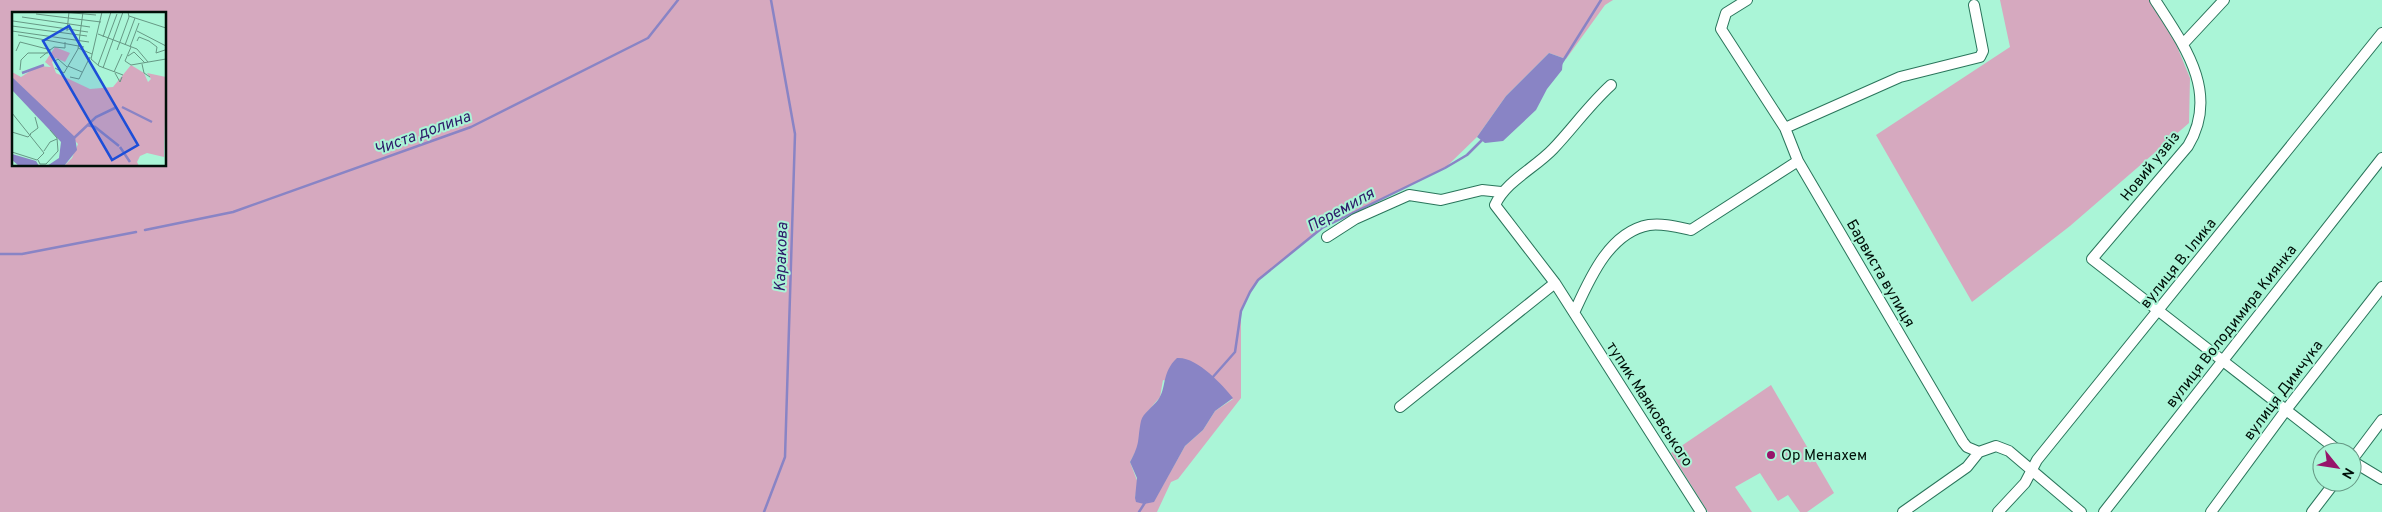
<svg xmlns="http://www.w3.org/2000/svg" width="2382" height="512" viewBox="0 0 2382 512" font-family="Overpass,sans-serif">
<rect width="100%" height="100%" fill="#aaf5d7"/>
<!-- green -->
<path fill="#d6a9bf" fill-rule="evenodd" d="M0 0H1613L1605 5 1566 59 1549 53 1506 96 1477 137 1445 168 1322 228 1258 280 1250 292 1241 311V398L1178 479 1171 482 1157 512H0ZM14 14H165V165H14ZM1163 380 1233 399 1215 411 1203 430 1185 446 1154 501 1135 498 1138 483 1130 462 1140 443 1143 417 1160 397Z
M2000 0H2149L2176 44 2190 78 2189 123 2070 226 1972 302 1876 135 2010 47Z
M1771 385 1834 493 1807 512H1800L1788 495 1778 501 1760 473 1735 487 1752 512H1708L1671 453Z"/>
<!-- water -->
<path fill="#8984c5" d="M1549 53 1563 58 1562 70 1547 89 1536 110 1503 141 1485 143 1477 137 1506 96Z
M1177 358C1196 356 1223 385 1233 398L1215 411 1203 430 1185 446 1154 502 1144 504 1136 502 1135 498 1137 478 1130 462C1141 442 1137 440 1141 421 1143 413 1153 407 1158 400 1167 388 1161 373 1177 358Z"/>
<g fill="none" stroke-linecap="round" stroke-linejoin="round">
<!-- stream -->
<path stroke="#8984c5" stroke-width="2.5" d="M1561 64 1601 0
M145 230 233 212 471 127 648 38 678 0
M0 254H22L136 232
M1212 378 1235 352 1241 311 1250 292 1258 280 1322 228 1445 168 1467 155 1483 139
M764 512 785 457 795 134 771 0
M1139 512 1146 501"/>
<defs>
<path id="street" d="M1747 0 1726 13 1721 29 1785 128 1798 161 1963 442 1967 447 1979 452 1996 446 2009 451 2081 512
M2155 0C2184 45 2220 93 2188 146L2092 259 2340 452
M2183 44 2224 0
M1611 85C1589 105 1573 128 1553 149 1535 168 1506 181 1495 205L1555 283 1701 512
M1785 128 1900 77 1980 57 1983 51 1974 5
M1327 237 1355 219 1409 195 1441 200 1482 190 1501 192
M1574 313C1589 280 1609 232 1649 225 1663 223 1677 227 1691 230L1798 161
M1400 407 1555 283
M2352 460 2382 420
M2352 461 2382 479
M1903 512 1967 467 1979 452
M1998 512 2025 483 2037 460 2382 33
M2104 512 2382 158
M2211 512 2286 410 2382 287
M2312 512 2335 482"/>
</defs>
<!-- street casing -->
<use href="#street" stroke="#2a755b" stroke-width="12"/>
<!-- street -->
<use href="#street" stroke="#fff" stroke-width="10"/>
</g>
<!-- markers -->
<circle fill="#97146a" stroke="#aaf5d7" stroke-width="2" cx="1771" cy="455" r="5"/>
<g text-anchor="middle" stroke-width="4" stroke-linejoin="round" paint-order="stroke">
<!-- street labels -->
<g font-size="15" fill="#001009" stroke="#aaf5d7">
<text transform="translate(2150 166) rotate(-51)" y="5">Новий узвіз</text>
<text transform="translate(2178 263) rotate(-51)" y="5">вулиця В. Ілика</text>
<text transform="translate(1881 273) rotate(60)" y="5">Барвиста вулиця</text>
<text transform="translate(2231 326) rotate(-52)" y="5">вулиця Володимира Киянка</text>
<text transform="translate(2283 390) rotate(-53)" y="5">вулиця Димчука</text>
<text transform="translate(1650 404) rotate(57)" y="5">тупик Маяковського</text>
</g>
<!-- poi labels -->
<g font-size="15" fill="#001009" stroke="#aaf5d7" text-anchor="start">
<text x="1781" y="460">Ор Менахем</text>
</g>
<!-- water labels -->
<g font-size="16" font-style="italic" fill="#2e1b69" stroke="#aaf5d7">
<text transform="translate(422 132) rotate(-20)" y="6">Чиста долина</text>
<text transform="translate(1340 209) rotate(-29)" y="6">Перемиля</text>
<text transform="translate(780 257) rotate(-88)" y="6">Каракова</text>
</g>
</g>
<!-- overview -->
<g transform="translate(12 12)">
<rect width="154" height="154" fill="#aaf5d7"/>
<path d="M43 35 58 41 53 50 44 46 40 50 44 61 78 77 101 75 119 53 132 61 136 70 139 67 135 61 154 65 152 145 135 141 128 144 125 150 127 154H52L60 146 66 132 0 65V60L9 65 26 54 39 55 33 50Z" fill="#d6a9bf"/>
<path d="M0 65 63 125 65 138 52 154H35L47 146 49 130 0 78ZM0 142 24 149 27 154H7L0 148Z" fill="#8984c5"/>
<path fill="none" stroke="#8984c5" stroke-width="2.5" d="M10 61 32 53M110 95 140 110M75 113 83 115 107 134M62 126 84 105 105 95M108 135 118 150"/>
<path fill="none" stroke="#669985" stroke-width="1" d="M50 0 84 3M90 0 79 47 87 54 111 63M24 2 89 10M117 4 154 16M10 5 78 15M1 9 76 20M0 14 75 24M0 19 77 30M55 19 57 0M125 19 154 34M86 22 125 37 136 50M6 23 72 35M91 25 99 0M125 29 127 25 137 29 145 35 144 41 153 38M113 33 123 6M118 35 127 11M119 35 113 49 119 53 154 47M66 36 80 42M105 38 117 5 116 0M4 39 8 30 39 38M116 44 122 40 133 51M28 46 42 35 53 36V30M43 49 46 47 55 55M130 52 132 61 138 65M86 53 105 2M56 54 70 60M43 56 52 61 66 37 71 0M91 56 111 0M8 58 9 48 16 41H36M102 60 110 42M103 61 108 70 110 65M58 65 67 67 78 45M0 101 32 141 25 148 0 140M0 120 16 125 19 122M18 122 26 116 23 105M32 139 38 130 45 127M26 148 28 152H34L46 139 45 126 38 118"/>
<path fill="#1d4ed8" fill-opacity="0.15" stroke="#1d4ed8" stroke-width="2.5" d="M57 14 126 133 100 148 31 29Z"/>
<rect width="154" height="154" fill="none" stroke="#001009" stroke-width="2.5"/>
</g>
<!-- north arrow -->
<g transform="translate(2337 467) rotate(120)"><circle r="24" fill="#aaf5d7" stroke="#669985"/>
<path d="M0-4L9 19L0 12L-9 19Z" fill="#97146a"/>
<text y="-8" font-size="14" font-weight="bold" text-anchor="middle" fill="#001009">N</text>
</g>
</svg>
